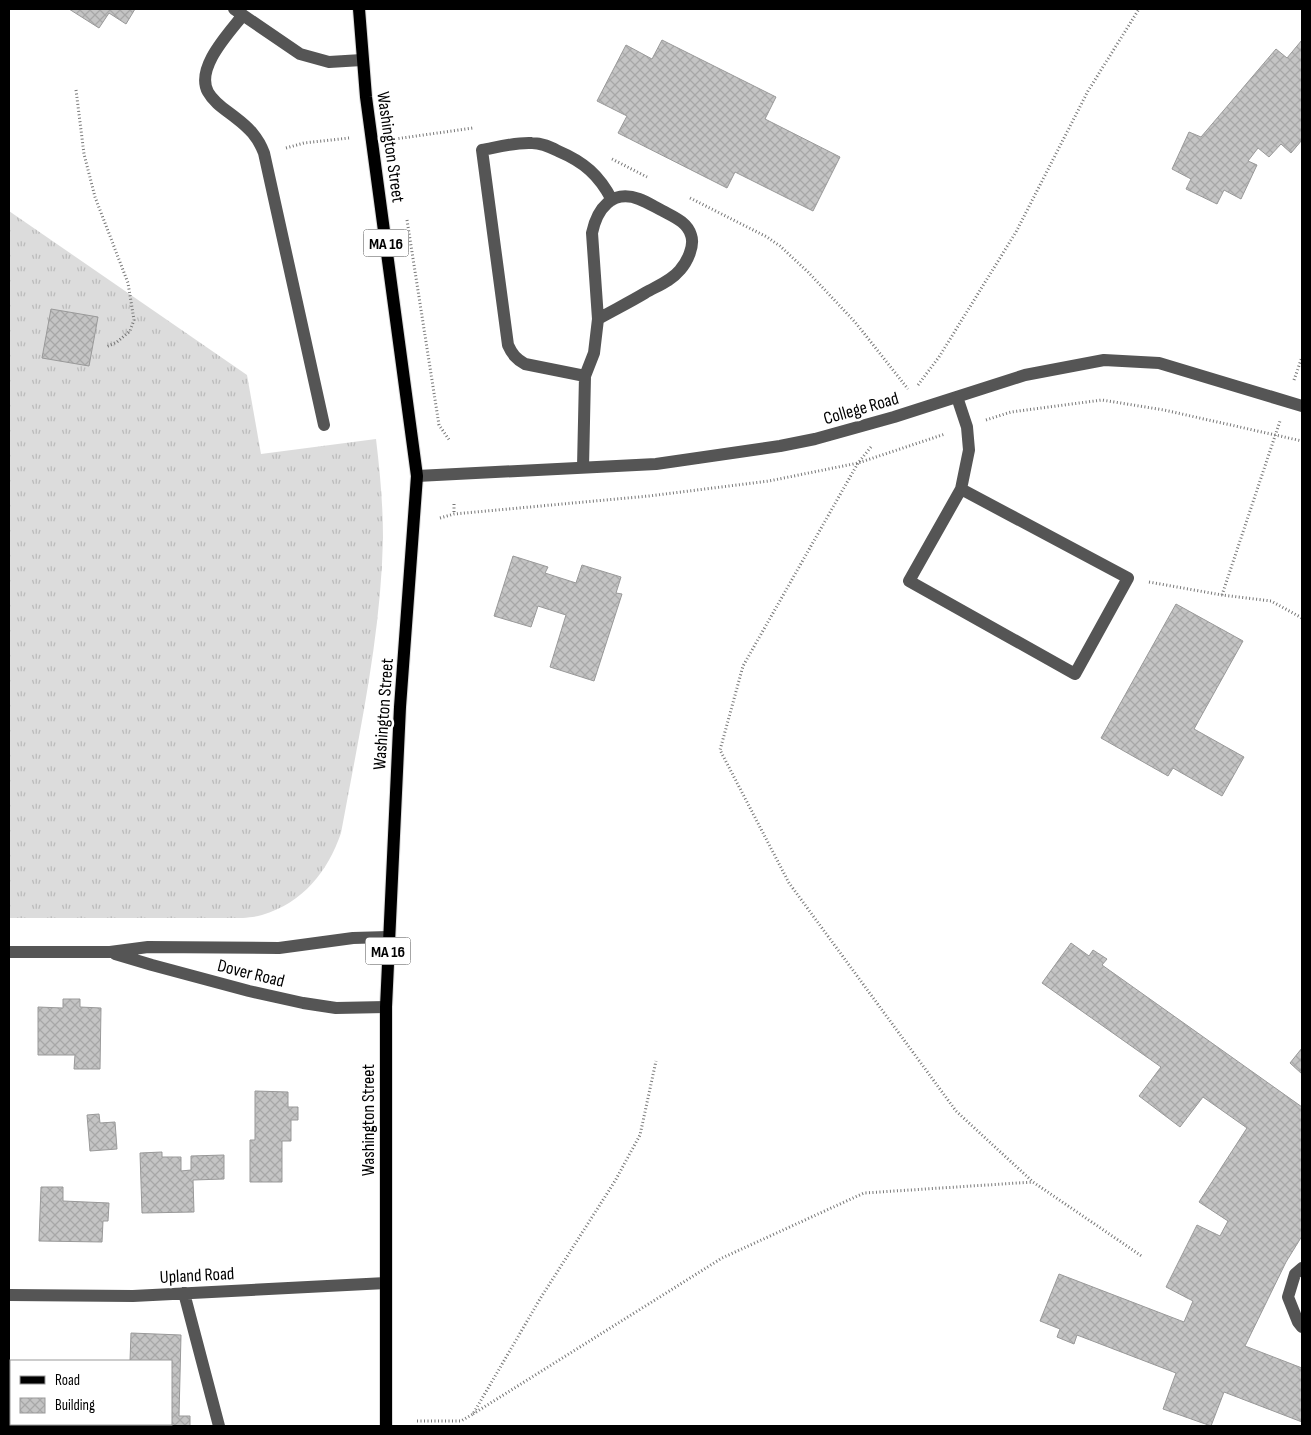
<svg xmlns="http://www.w3.org/2000/svg" width="1311" height="1435" viewBox="0 0 1311 1435" font-family="'Sofia Sans Condensed',sans-serif">
<defs>
<pattern id="grass-tufts" width="24" height="20" patternUnits="userSpaceOnUse" patternTransform="scale(1.25)"><rect width="24" height="20" fill="#dcdcdc"/><path d="M3 7l-1-3M5 7V3M7 7l1-3M15 17l-1-3M17 17v-4M19 17l1-3" fill="none" stroke="#bbb"/></pattern>
<pattern id="building-cross-hatch" width="8" height="8" patternUnits="userSpaceOnUse" patternTransform="scale(1.25)"><rect width="8" height="8" fill="#c4c4c4"/><path d="M0 0l8 8M0 8l8-8" fill="none" stroke="#a7a7a7"/></pattern>
</defs>
<rect width="100%" height="100%" fill="#fff"/>
<!-- grass -->
<path fill="url(#grass-tufts)" d="M9 211 247 375 261 454 376 439C380 472 383 505 383 538 381 637 359 735 341 833 328 871 303 903 262 915 256 917 249 917 243 918H9Z"/>
<!-- building -->
<path fill="url(#building-cross-hatch)" stroke="#999" d="M69 9H135L126 24 109 13 99 28Z
M662 40 776 97 765 119 840 157 813 211 735 172 727 188 618 133 627 116 597 101 626 45 652 59Z
M1302 40V140L1291 153 1281 144 1269 157 1258 148 1248 161 1257 165 1241 199 1224 190 1217 204 1186 189 1191 179 1172 169 1189 132 1201 137 1276 49 1287 58Z
M51 309 98 317 89 366 42 358Z
M513 556 548 567 545 573 576 583 582 565 621 577 616 593 622 594 594 681 550 667 566 615 538 606 531 627 494 616Z
M1176 604 1243 641 1194 729 1244 757 1222 796 1173 768 1168 776 1101 738Z
M1071 943 1089 956 1093 950 1107 959 1102 965 1302 1107V1236L1286 1262 1245 1346 1302 1368V1422L1224 1392 1211 1426 1163 1409 1176 1373 1077 1335 1074 1344 1057 1337 1060 1329 1040 1321 1059 1274 1184 1322 1193 1301 1166 1287 1197 1225 1220 1236 1228 1221 1199 1202 1247 1128 1203 1097 1180 1127 1139 1096 1161 1067 1042 983Z
M63 999H80V1007L101 1008 100 1069H74L75 1055H38V1007L63 1008Z
M1302 1048V1074L1290 1063Z
M255 1091 288 1092V1107H298V1120H291V1141H282V1182H250V1140H255Z
M99 1114 100 1123 115 1122 117 1149 90 1151 87 1115Z
M162 1152V1157H181V1171L191 1170V1156L224 1155V1179L193 1180 194 1212 142 1213 140 1153Z
M41 1187H63V1201L109 1203 108 1221H103L102 1242 39 1241Z
M131 1333 181 1335 179 1416H190V1426H128V1424H171V1361H130Z
M9 1410H11V1424H76L77 1426H9Z"/>
<g fill="none" stroke-linecap="round" stroke-linejoin="round">
<defs>
<path id="major" d="M359 9 366 97 417 476 400 707 386 1007V1426"/>
</defs>
<!-- major casing -->
<use href="#major" stroke="#dbdbdb" stroke-width="14"/>
<!-- path -->
<path stroke="#777" stroke-width="3" stroke-dasharray="1 2.5" stroke-linecap="butt" d="M76 90 84 154 95 197 128 283 134 320 130 331 117 342 106 347
M395 139 473 128
M286 148 304 143 349 138
M612 159 647 177
M690 198 767 237 780 246 808 272 855 322 908 389
M407 220 439 425 450 441
M1294 380 1302 357
M918 385 939 357 1016 232 1088 91 1139 9
M986 420 1011 412 1102 400 1164 410 1302 441
M871 447 858 463 743 666 720 750 789 883 956 1111 1033 1182 1143 1257
M454 504V514
M440 518 454 514 649 496 769 481 858 463 945 434
M1149 582 1222 595 1271 601 1302 618
M1222 595 1280 421
M473 1414 722 1258 864 1193 1033 1182
M417 1421H461L473 1414 540 1299 615 1181 640 1135 656 1061"/>
<!-- minor -->
<path stroke="#555" stroke-width="12" d="M234 9 300 54 329 62 362 60
M243 15C229 33 195 68 208 92 214 103 226 110 236 118 249 128 258 137 264 153L324 425
M585 376 525 364C516 359 512 354 508 345L482 150C498 147 516 142 532 143 542 143 550 147 558 151 584 162 599 175 612 200
M957 397 967 427 969 450 961 489 909 581 1075 674 1128 578 961 489
M583 467 585 376 594 353 598 319 592 233C597 209 612 189 639 199 647 202 655 207 663 211 674 217 687 222 691 235 695 246 687 262 680 270 671 281 657 286 645 293 630 302 614 310 598 319
M417 476 656 464 780 446 815 439 894 417 1025 375 1104 360 1159 363 1302 406
M9 952H110L148 947 279 948 353 938 388 937
M115 954 152 965 249 991 303 1003 336 1008 386 1007
M1302 1268 1295 1274 1288 1297 1298 1322 1302 1327
M184 1293 219 1426
M9 1295 133 1296 386 1283"/>
<!-- major -->
<use href="#major" stroke="#000" stroke-width="12"/>
</g>
<g text-anchor="middle" stroke-width="5" stroke-linejoin="round" paint-order="stroke">
<!-- shield labels -->
<g fill="#fff" stroke="#4c4c4c" stroke-width="1">
<rect x="363.5" y="229.5" width="45" height="27" rx="4"/>
<rect x="365.5" y="937.5" width="45" height="27" rx="4"/>
</g>
<g font-size="16" font-weight="bold" fill="#000">
<text x="386" y="249">MA 16</text>
<text x="388" y="957">MA 16</text>
</g>
<!-- street labels -->
<g font-size="18" fill="#000" stroke="#fff">
<text transform="translate(391 147) rotate(82)" y="6">Washington Street</text>
<text transform="translate(861 408) rotate(-16)" y="6">College Road</text>
<text transform="translate(383 714) rotate(-86)" y="6">Washington Street</text>
<text transform="translate(251 973) rotate(14)" y="6">Dover Road</text>
<text transform="translate(368 1120) rotate(-90)" y="6">Washington Street</text>
<text transform="translate(197 1275) rotate(-3)" y="6">Upland Road</text>
</g>
</g>
<!-- border -->
<rect width="1311" height="1435" fill="none" stroke="#000000" stroke-width="20"/>
<!-- legend -->
<rect x="10" y="1360" width="162" height="65" fill="#ffffff" stroke="#999999"/>
<rect x="20" y="1376" width="25" height="8" fill="#000000" stroke="#999999"/>
<text x="55" y="1385" font-size="15" fill="#000000">Road</text>
<rect x="20" y="1398" width="25" height="15" fill="url(#building-cross-hatch)" stroke="#999999"/>
<text x="55" y="1410" font-size="15" fill="#000000">Building</text>
</svg>
